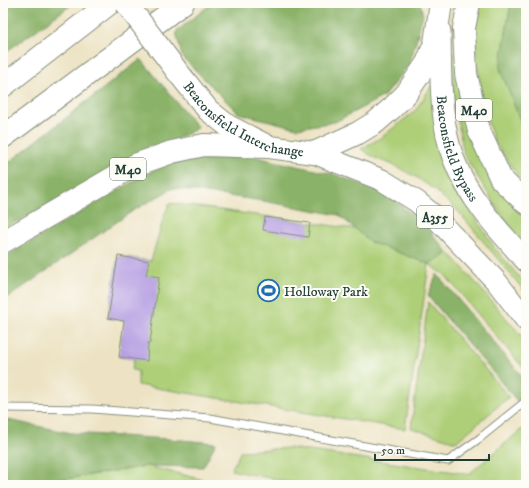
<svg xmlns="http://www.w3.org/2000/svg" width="529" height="488" viewBox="0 0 529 488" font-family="'IM FELL DW Pica',serif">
<rect width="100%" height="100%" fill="#fdfcf7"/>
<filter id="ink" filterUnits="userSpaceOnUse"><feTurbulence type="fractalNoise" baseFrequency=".025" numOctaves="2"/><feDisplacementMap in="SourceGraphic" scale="8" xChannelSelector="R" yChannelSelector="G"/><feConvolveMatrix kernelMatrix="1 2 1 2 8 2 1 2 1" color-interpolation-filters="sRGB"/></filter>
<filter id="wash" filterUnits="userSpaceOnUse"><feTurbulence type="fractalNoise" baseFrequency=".012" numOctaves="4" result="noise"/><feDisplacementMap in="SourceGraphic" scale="16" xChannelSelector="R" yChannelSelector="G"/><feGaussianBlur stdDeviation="0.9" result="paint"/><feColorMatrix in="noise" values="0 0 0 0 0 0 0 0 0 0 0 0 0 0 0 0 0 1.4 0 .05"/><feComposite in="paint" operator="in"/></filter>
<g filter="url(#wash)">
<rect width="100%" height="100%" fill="#ede3c4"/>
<!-- green -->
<path fill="#aecf78" stroke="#668656" d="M478 3H511L500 68 526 136V187L495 143 483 109 473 30Z
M458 53 499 186 526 220V245L504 219 464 155 454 99 451 55Z
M435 81 470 209 494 247 526 285V293L458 211 435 190 416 177 391 164 375 158 361 149 382 137 415 111Z
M170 203 370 231 429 264 448 253 455 259 526 341V371L445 275 429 264 405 429 138 385V371L132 370 134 359 119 357 122 334 127 321 108 318 118 256 151 261 164 216Z
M428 302 509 397 456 442 411 428Z
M522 429 526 433V485H303L231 470 241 451 289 448 469 474Z
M147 466 225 485H27Z"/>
<!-- forest -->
<path fill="#8ab268" stroke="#54784e" d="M3 3H74L3 54Z
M212 3H420L423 15 410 63 384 96 335 122 297 128 238 113 182 57 176 32Z
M511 3H526V136L500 68Z
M141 59 198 128 3 229V167Z
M205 152 256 157 333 174 387 194 425 225 448 253 429 264 370 242 339 215 263 201 173 188 131 212 3 301V258L158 167Z
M437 274 526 381V395L518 402 428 296Z
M3 419 71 433 169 439 216 443 203 467 147 466 27 485H3Z"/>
<g id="blocks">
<!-- building -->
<path fill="#b8a1e3" d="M265 217 310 223 308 237 263 230Z
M118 256 149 261 146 275 159 277 150 343H148L147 361 119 357 124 321 108 318Z"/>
</g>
</g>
<g filter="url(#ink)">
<use href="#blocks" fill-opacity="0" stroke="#86907c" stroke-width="1"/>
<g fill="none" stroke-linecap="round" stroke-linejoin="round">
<defs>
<path id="service" d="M3 408 92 409 210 418 448 461 480 438 526 401"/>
<g id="primary">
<path id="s1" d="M440 31C441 73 439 121 454 160 469 199 499 231 526 261"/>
<path d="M314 153 382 180 416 201 432 214 496 281 526 320"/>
</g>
<g id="trunk">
<path id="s2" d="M177 71 208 110 228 126 269 147 314 153 358 133 376 122 392 108 406 94 427 63 435 43 441 3"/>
</g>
<path id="motorway" d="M469 3 464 28 466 74 479 131 501 179 526 203
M441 4 442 3
M3 86 110 3
M3 137 183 3
M3 242 135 165 172 152 204 145 269 147"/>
</defs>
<!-- service casing -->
<use href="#service" stroke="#86907c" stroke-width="9"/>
<!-- primary casing -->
<use href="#primary" stroke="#86907c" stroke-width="23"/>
<!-- trunk casing -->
<use href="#trunk" stroke="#86907c" stroke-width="24"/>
<!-- motorway casing -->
<use href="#motorway" stroke="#86907c" stroke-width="24"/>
<!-- service -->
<use href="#service" stroke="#fff" stroke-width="7"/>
<!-- primary -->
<use href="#primary" stroke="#fff" stroke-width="21"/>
<!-- trunk -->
<use href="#trunk" stroke="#fff" stroke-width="22"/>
<!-- motorway -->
<use href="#motorway" stroke="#fff" stroke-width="22"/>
<defs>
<path id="trunk-bridge" d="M126 3 177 71"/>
</defs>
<!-- trunk-bridge casing -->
<use href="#trunk-bridge" stroke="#86907c" stroke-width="24" stroke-linecap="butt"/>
<!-- trunk-bridge -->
<use href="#trunk-bridge" stroke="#fff" stroke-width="22"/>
</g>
</g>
<!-- icons -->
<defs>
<symbol id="stadium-ring" viewBox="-11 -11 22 22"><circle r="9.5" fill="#fdfcf7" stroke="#1f6fb2" stroke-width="1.5"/><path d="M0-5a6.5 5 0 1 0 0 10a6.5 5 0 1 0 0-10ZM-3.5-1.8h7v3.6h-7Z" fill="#1f6fb2"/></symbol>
</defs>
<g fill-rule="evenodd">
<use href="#stadium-ring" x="256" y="278" width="25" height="25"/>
</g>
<g text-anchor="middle" stroke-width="4" stroke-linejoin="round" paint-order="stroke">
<!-- shield labels -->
<g fill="#fdfcf7" stroke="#62766e" stroke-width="1">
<rect x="456" y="99" width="36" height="22" rx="3"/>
<rect x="110" y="158" width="36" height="22" rx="3"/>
<rect x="417" y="206" width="36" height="22" rx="3"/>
</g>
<g font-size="13" font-weight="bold" fill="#1f3d34">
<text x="474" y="115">M40</text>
<text x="128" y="174">M40</text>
<text x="435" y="222">A355</text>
</g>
<!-- street labels -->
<g font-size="14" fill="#1f3d34" stroke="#fdfcf7">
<text dy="5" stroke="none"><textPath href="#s2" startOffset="86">Beaconsfield Interchange</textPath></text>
<text dy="5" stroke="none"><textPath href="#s1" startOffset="120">Beaconsfield Bypass</textPath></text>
</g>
<!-- poi labels -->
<g font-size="14" fill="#1f3d34" stroke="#fdfcf7" text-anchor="start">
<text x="284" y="296">Holloway Park</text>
</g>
</g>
<!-- margin -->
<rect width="529" height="488" fill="none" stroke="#fdfcf7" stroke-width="16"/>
<!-- scale -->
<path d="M375 454v6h114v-6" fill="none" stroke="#1f3d34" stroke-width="2"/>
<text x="381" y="454" font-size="12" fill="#1f3d34" stroke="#fdfcf7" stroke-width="3" paint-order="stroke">50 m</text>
</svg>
